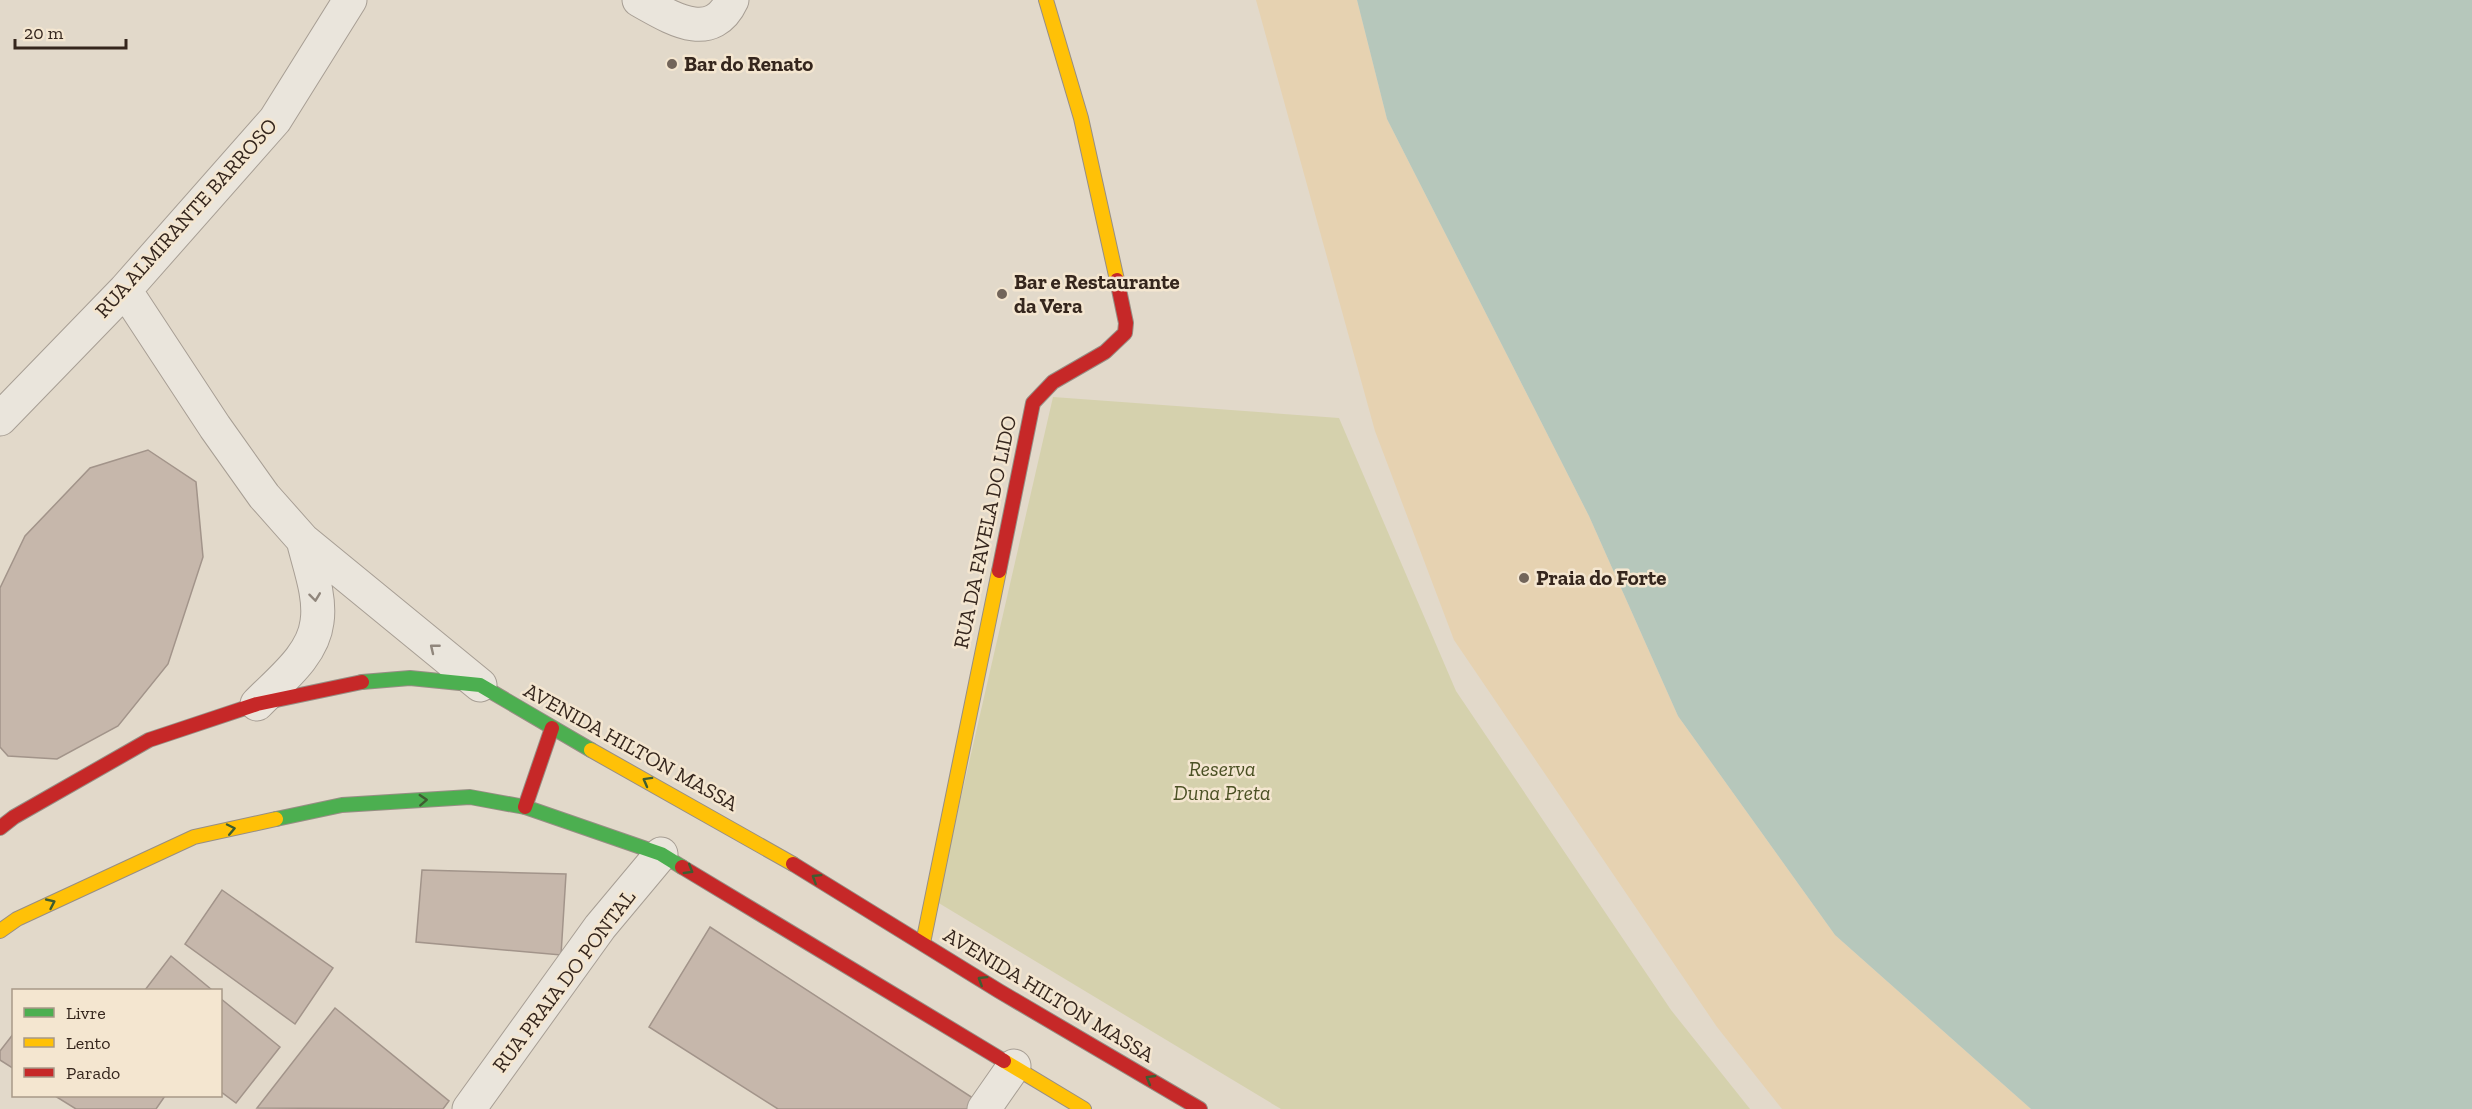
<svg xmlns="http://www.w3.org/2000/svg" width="2472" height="1109" viewBox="0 0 2472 1109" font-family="'Zilla Slab',serif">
<rect width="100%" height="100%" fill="#e2d9ca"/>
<!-- green -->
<path fill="#d5d1ad" d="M1053 397 1339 418 1456 691 1671 1010 1750 1109H1281L937 902Z"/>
<!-- sand -->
<path fill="#e6d2b1" d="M1256 0H1357L1387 119 1589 516 1678 716 1835 935 2031 1109H1782L1717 1027 1454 640 1375 431Z"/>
<!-- water -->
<path fill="#b6c7bb" d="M1357 0H2472V1109H2031L1835 935 1678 716 1589 516 1387 119Z"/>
<!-- building -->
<path fill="#c6b7ab" stroke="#a2948a" stroke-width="1.5" d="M148 450 196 482 203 557 168 664 118 726 57 759 8 756 0 747V588L25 536 90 468Z
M422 870 566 874 561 955 416 942Z
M222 890 333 968 295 1024 185 944Z
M710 927 979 1102 974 1109H778L649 1027Z
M171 956 212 990H145Z
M220 998 280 1047 236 1103 220 1091Z
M335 1008 449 1101 443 1109 257 1108Z
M14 1033V1069L0 1060V1051Z
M55 1096H165L156 1109H76Z"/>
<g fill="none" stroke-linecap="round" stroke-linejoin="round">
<defs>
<path id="street" d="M639 0C670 17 711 45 732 0
M125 290 215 427 264 496 303 540 480 685
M0 419 125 290 275 120 350 0
M257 704C279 681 313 656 317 622 321 596 309 565 303 540
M469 1109 600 927 661 854
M984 1109 1014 1066"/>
<path id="fast" d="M362 682 410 678 480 685 591 750
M276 819 342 805 470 797 525 807 661 854 682 867"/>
<path id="slow" d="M1046 0 1081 118 1117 280
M591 750 793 864
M0 931 17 919 194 837 276 819
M923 943 999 571
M1004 1061 1084 1109"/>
<path id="jam" d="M999 571 1033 403 1053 382 1105 352 1125 333 1126 323 1117 280
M525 807 552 728
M0 828 14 817 149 740 257 704 362 682
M793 864 999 991 1200 1109
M682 867 1004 1061"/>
</defs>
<!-- street casing -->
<use href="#street" stroke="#a79e94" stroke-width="35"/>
<!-- fast casing -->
<use href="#fast" stroke="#978e84" stroke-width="16"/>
<!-- slow casing -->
<use href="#slow" stroke="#978e84" stroke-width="16"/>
<!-- jam casing -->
<use href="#jam" stroke="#978e84" stroke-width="16"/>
<!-- street -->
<use href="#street" stroke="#eae5dc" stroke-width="33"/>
<!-- fast -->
<use href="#fast" stroke="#4caf50" stroke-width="14"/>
<!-- slow -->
<use href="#slow" stroke="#ffc107" stroke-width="14"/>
<!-- jam -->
<use href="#jam" stroke="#c62828" stroke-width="14"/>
</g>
<!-- one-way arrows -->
<defs><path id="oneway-chevron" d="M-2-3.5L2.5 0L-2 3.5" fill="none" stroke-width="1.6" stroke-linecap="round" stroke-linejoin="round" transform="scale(1.5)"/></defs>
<g stroke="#90867c">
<use href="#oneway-chevron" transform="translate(315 597) rotate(83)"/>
<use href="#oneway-chevron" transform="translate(434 648) rotate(-141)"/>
</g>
<g stroke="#3e5d31">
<use href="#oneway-chevron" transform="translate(647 781) rotate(-151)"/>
<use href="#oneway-chevron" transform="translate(423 800) rotate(-3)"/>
<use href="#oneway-chevron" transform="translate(231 829) rotate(-12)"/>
<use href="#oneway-chevron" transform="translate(689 870) rotate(31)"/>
<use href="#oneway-chevron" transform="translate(816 878) rotate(-148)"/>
<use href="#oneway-chevron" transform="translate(51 903) rotate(-25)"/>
<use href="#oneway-chevron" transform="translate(982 980) rotate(-148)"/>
<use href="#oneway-chevron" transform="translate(1150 1079) rotate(-150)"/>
</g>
<!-- markers -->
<g fill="#72655a" stroke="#f4e6d0" stroke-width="2">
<circle cx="672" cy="64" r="6"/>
<circle cx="1002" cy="294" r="6"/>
<circle cx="1524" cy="578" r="6"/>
</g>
<g text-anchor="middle" stroke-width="5" stroke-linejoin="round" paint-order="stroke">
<!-- poi labels -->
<g font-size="21" font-weight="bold" fill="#35261d" stroke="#f4e6d0" text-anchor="start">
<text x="684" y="71">Bar do Renato</text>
<text x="1014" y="289">Bar e Restaurante<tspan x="1014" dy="24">da Vera</tspan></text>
<text x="1536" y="585">Praia do Forte</text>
</g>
<!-- street labels -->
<g font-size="21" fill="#35261d" stroke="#f4e6d0">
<text transform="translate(186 218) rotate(-48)" y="7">RUA ALMIRANTE BARROSO</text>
<text transform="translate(985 532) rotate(-78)" y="7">RUA DA FAVELA DO LIDO</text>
<text transform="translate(631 747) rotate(29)" y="7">AVENIDA HILTON MASSA</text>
<text transform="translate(564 981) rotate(-53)" y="7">RUA PRAIA DO PONTAL</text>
<text transform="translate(1049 995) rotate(31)" y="7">AVENIDA HILTON MASSA</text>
</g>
<!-- park labels -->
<g font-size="21" font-style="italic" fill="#4b5124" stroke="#f4e6d0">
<text x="1222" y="776">Reserva<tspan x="1222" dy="24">Duna Preta</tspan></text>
</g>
</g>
<!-- legend -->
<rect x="12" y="989" width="210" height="108" fill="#f4e6d0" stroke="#a89988" stroke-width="1.5"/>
<rect x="24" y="1008" width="30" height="9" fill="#4caf50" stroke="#a89988" stroke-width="1.5"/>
<text x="66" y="1019" font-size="18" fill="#35261d">Livre</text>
<rect x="24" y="1038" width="30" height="9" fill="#ffc107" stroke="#a89988" stroke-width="1.5"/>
<text x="66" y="1049" font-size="18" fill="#35261d">Lento</text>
<rect x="24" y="1068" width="30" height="9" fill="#c62828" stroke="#a89988" stroke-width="1.5"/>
<text x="66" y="1079" font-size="18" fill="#35261d">Parado</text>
<!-- scale -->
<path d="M15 39v9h111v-9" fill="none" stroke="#35261d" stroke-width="3"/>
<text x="24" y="39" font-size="18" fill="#35261d" stroke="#f4e6d0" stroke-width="4.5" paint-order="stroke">20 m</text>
</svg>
